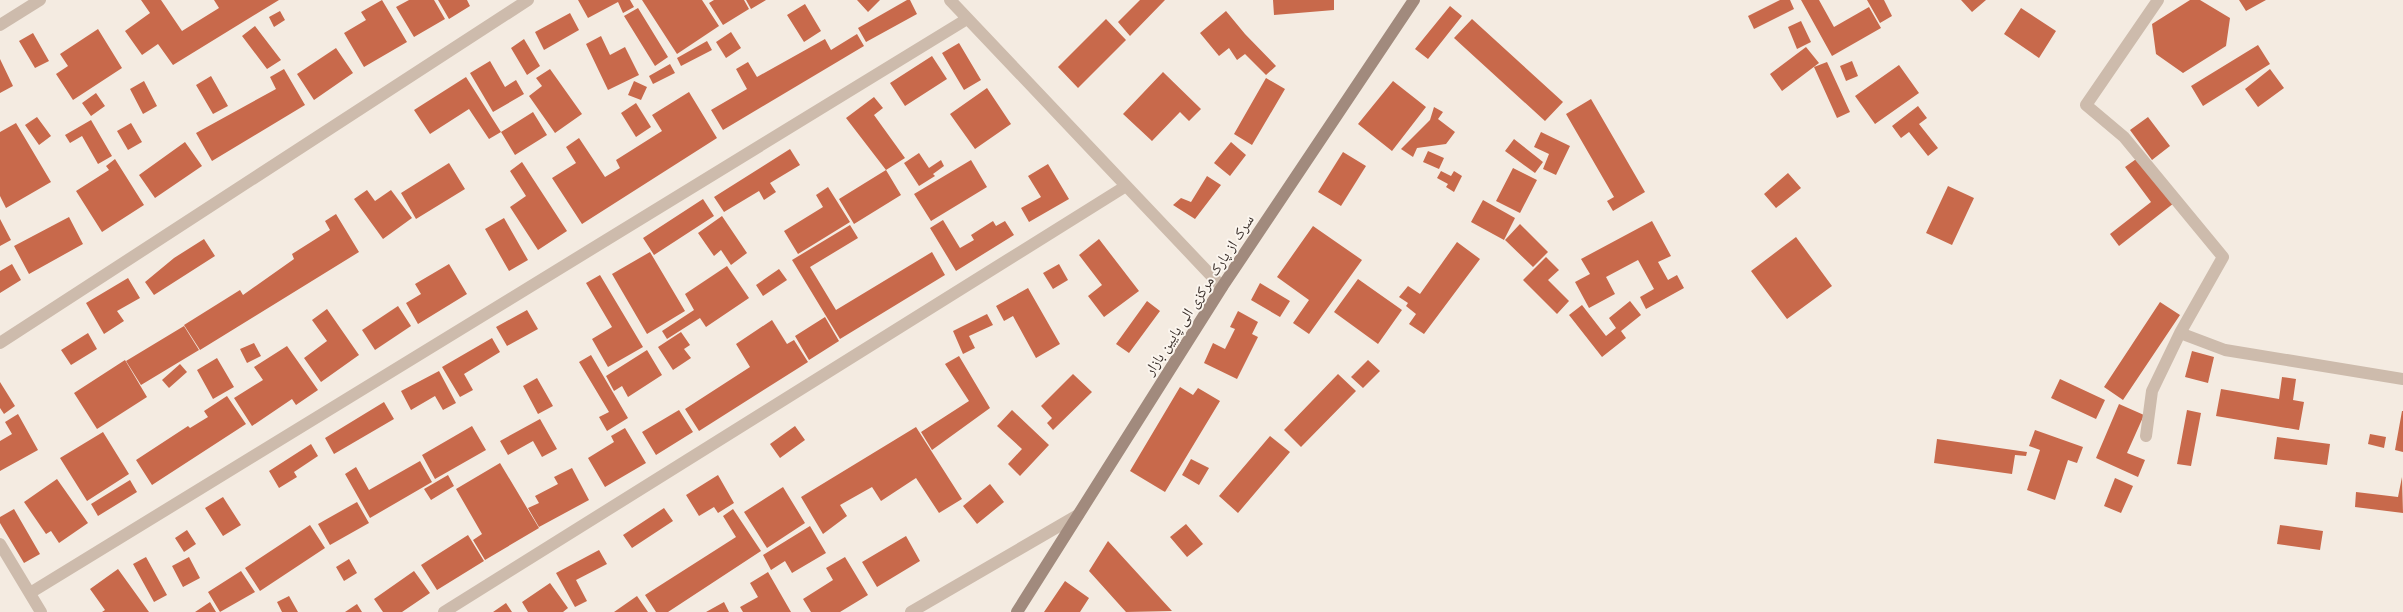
<svg xmlns="http://www.w3.org/2000/svg" width="2403" height="612" viewBox="0 0 2403 612" font-family="Lato,'Noto Naskh Arabic',sans-serif">
<rect width="100%" height="100%" fill="#f4ebe1"/>
<!-- building -->
<path fill="#c8694b" d="M141 0H161L182 31 219 8 214 0H279L173 65 158 44 142 55 125 31 150 13Z
M382 0 407 42 364 67 344 33 366 20 361 12Z
M409 0H434L445 19 414 37 396 7Z
M438 0H467L470 6 449 19Z
M578 0H630L634 7 623 13 618 2 588 18Z
M642 0H702L719 26 677 54Z
M714 0H744L749 9 723 25 709 3Z
M746 0H766L751 9Z
M857 0H880L868 12Z
M907 0H910L917 14 866 42 858 28Z
M1140 0H1165L1130 36 1118 22Z
M1273 0H1334V10L1274 15Z
M1780 0H1790L1794 9 1754 29 1748 16Z
M1801 0H1819L1834 27 1869 7 1881 28 1832 56Z
M1867 0H1884L1892 16 1880 23Z
M1961 0H1986L1972 12Z
M2190 0H2200L2230 18 2226 46 2183 73 2156 54 2152 24Z
M2239 0H2266L2246 11Z
M805 4 821 31 804 42 787 15Z
M1450 6 1462 16 1428 59 1415 49Z
M638 8 668 57 655 66 624 16Z
M2021 8 2056 31 2039 58 2004 34Z
M280 11 285 20 274 27 269 17Z
M1226 11 1245 34 1276 66 1266 75 1245 54 1237 60 1229 48 1219 56 1200 33Z
M570 13 579 30 544 50 535 32Z
M1106 19 1126 40 1078 88 1058 67Z
M1472 19 1563 102 1545 121 1454 38Z
M1801 21 1811 42 1797 49 1788 27Z
M255 26 281 60 267 69 242 36Z
M98 29 122 68 73 100 56 74 68 66 60 54Z
M731 32 741 48 726 58 716 42Z
M33 33 49 61 35 68 19 41Z
M857 34 864 46 723 130 711 110 747 89 736 69 748 62 757 77 825 39 831 50Z
M601 36 610 55 625 47 639 75 608 90 586 44Z
M524 39 540 66 527 75 511 48Z
M707 41 712 50 681 66 677 58Z
M959 43 981 80 964 90 942 53Z
M2258 45 2270 64 2203 106 2191 86Z
M1806 47 1819 63 1782 91 1770 74Z
M336 48 353 73 314 100 297 74Z
M932 56 947 79 905 106 890 83Z
M0 59 13 86 0 93Z
M490 61 505 87 516 80 524 94 493 112 470 73Z
M1852 61 1858 76 1846 81 1840 66Z
M1827 62 1850 112 1837 118 1814 67Z
M670 64 675 73 653 84 649 76Z
M1899 65 1919 93 1875 124 1855 96Z
M284 69 305 105 212 161 196 133 276 89 270 77Z
M550 69 582 114 555 133 529 96 542 86 536 78Z
M2270 69 2284 88 2258 107 2245 89Z
M1163 72 1201 109 1189 121 1180 112 1152 141 1123 114Z
M211 76 228 106 213 114 196 85Z
M466 77 501 132 489 139 469 109 430 134 414 110Z
M1266 78 1285 89 1252 145 1234 134Z
M144 81 157 106 143 114 130 89Z
M634 81 647 87 641 100 628 95Z
M1393 81 1426 107 1392 151 1358 124Z
M987 88 1011 124 975 149 950 114Z
M689 92 717 138 582 224 552 178 576 163 566 147 579 138 605 177 620 168 616 160 662 131 652 115Z
M96 93 105 106 91 116 82 103Z
M874 97 883 108 874 115 905 158 886 170 846 118Z
M1591 99 1645 192 1613 211 1607 201 1614 197 1566 114Z
M636 103 651 127 636 137 621 113Z
M1918 106 1927 118 1919 124 1938 148 1928 156 1909 132 1901 138 1892 126Z
M1434 107 1443 112 1438 119 1455 132 1446 144 1417 148 1413 157 1401 149 1430 120Z
M533 112 547 135 515 155 501 132Z
M37 117 51 136 39 145 25 125Z
M2148 117 2170 146 2152 160 2130 130Z
M91 120 112 156 98 164 82 136 70 143 65 135Z
M16 123 51 182 6 208 0 196V132Z
M131 123 142 142 128 150 117 131Z
M1541 132 1570 146 1556 175 1543 169 1549 154 1534 147Z
M1514 139 1543 162 1535 173 1505 151Z
M185 142 202 166 155 198 139 175Z
M1231 142 1246 155 1230 176 1214 163Z
M790 149 800 165 770 183 776 192 764 200 759 191 724 212 714 197Z
M1428 151 1444 158 1439 169 1423 162Z
M1343 152 1366 166 1341 206 1318 192Z
M919 153 929 168 941 160 944 166 933 174 935 176 919 186 904 163Z
M2139 157 2174 203 2119 246 2110 234 2151 202 2125 167Z
M115 159 144 205 102 232 76 191 109 170 106 166Z
M971 160 987 187 931 221 914 194Z
M522 162 567 231 538 250 510 207 526 196 510 171Z
M449 163 465 189 416 219 401 193Z
M1048 164 1069 199 1029 222 1021 208 1041 197 1028 176Z
M1513 168 1537 180 1520 213 1496 201Z
M886 170 901 195 854 224 839 199Z
M1441 171 1451 176 1454 171 1462 176 1454 192 1446 187 1448 184 1437 178Z
M1788 173 1801 188 1776 208 1764 194Z
M1207 176 1221 185 1195 219 1173 205 1181 198 1191 202Z
M1948 186 1974 198 1952 245 1926 233Z
M828 187 850 222 798 254 784 231 823 207 816 195Z
M367 190 375 201 391 190 412 218 383 239 354 199Z
M703 199 714 216 654 255 643 238Z
M1483 200 1515 218 1504 240 1471 222Z
M336 214 359 252 200 350 184 325 240 290 243 295 294 259 292 254 330 230 325 221Z
M722 216 747 253 731 265 721 250 714 256 698 233Z
M69 217 83 244 29 274 14 246Z
M504 218 528 260 509 271 485 229Z
M0 219 11 240 0 246Z
M943 220 960 248 974 240 971 235 993 221 996 226 1005 221 1014 235 956 271 930 228Z
M1652 221 1671 256 1658 262 1668 280 1677 275 1684 288 1646 309 1640 297 1654 289 1638 260 1606 277 1615 294 1589 308 1575 282 1590 274 1581 259Z
M1520 224 1548 252 1533 267 1505 240Z
M850 225 858 238 810 267 836 310 932 252 945 275 840 339 792 260Z
M1313 226 1362 260 1309 334 1293 323 1309 300 1277 277Z
M1796 237 1832 286 1787 319 1751 271Z
M204 239 215 256 154 295 145 282 174 258Z
M1099 239 1139 291 1104 317 1088 296 1102 285 1079 255Z
M1457 242 1480 259 1424 334 1409 324 1416 314 1406 306 1408 303 1399 297 1408 286 1420 294Z
M650 252 685 311 647 334 612 274Z
M1546 257 1559 270 1548 280 1569 301 1557 314 1523 280Z
M12 264 21 280 0 293V271Z
M449 264 467 294 418 324 406 303 421 294 415 284Z
M1059 264 1068 280 1053 289 1043 273Z
M727 266 749 298 706 327 700 318 667 339 662 331 694 310 685 294Z
M779 269 787 280 763 296 756 285Z
M600 275 643 347 608 367 592 339 612 327 586 283Z
M128 278 140 298 117 311 124 321 104 334 86 303Z
M1358 279 1402 310 1378 344 1334 312Z
M1260 283 1290 301 1280 317 1251 300Z
M1028 288 1060 344 1036 358 1013 316 1004 321 996 306Z
M1147 301 1160 311 1129 353 1116 344Z
M1630 301 1641 315 1621 331 1626 338 1602 357 1569 315 1582 305 1606 336 1616 328 1609 318Z
M2160 302 2180 315 2123 400 2104 387Z
M398 306 411 326 375 350 362 330Z
M327 309 359 355 321 382 304 358 327 341 312 320Z
M527 310 538 329 507 346 496 327Z
M1238 311 1258 322 1252 334 1258 337 1237 379 1204 363 1213 343 1225 349 1235 329 1230 327Z
M987 314 993 325 969 336 975 348 963 354 953 331Z
M825 317 839 341 809 360 795 336Z
M772 320 787 344 794 340 808 362 699 431 685 409 750 367 736 344Z
M184 326 199 350 141 385 126 361Z
M681 332 690 345 684 349 691 358 673 370 658 347Z
M88 333 97 349 71 365 61 350Z
M492 338 500 352 464 374 473 390 460 397 442 367Z
M254 343 261 356 247 363 240 349Z
M287 346 318 390 296 405 292 399 252 426 234 398 263 380 254 367Z
M647 350 662 375 628 397 622 386 614 391 606 376Z
M2192 351 2214 357 2208 383 2185 377Z
M591 355 628 418 607 431 599 417 609 412 579 362Z
M959 356 990 408 932 450 921 432 969 401 945 364Z
M217 358 234 387 213 399 197 370Z
M125 360 147 397 97 429 74 393Z
M1368 360 1380 371 1363 388 1351 377Z
M180 364 187 372 169 388 162 380Z
M439 371 456 403 443 410 435 396 411 410 401 391Z
M1073 374 1092 392 1053 430 1047 423 1052 418 1041 406Z
M1338 374 1356 391 1301 447 1284 430Z
M2282 377 2296 379 2293 400 2304 402 2299 430 2216 416 2221 389 2279 399Z
M537 378 553 406 538 414 523 386Z
M2060 379 2105 400 2096 419 2051 398Z
M0 382 15 406 4 414 0 408Z
M1180 387 1193 395 1198 388 1220 401 1165 492 1130 471Z
M227 396 246 424 152 485 136 460 188 426 190 428 208 417 204 411Z
M384 402 394 419 334 454 325 438Z
M2119 404 2144 415 2127 453 2145 460 2138 477 2096 458Z
M679 410 693 432 656 455 642 432Z
M1012 410 1049 445 1020 476 1008 464 1022 449 997 426Z
M2187 410 2201 413 2191 466 2177 464Z
M2402 411H2403V452L2395 450Z
M18 414 38 450 0 471V441L12 434 5 422Z
M540 419 557 449 542 457 533 441 508 455 500 441Z
M472 426 486 450 435 479 422 455Z
M795 426 805 440 780 458 770 444Z
M916 427 962 499 939 513 916 478 881 501 872 487 840 505 847 516 823 534 801 497Z
M625 428 646 463 605 487 588 458 614 442 611 436Z
M2035 430 2083 447 2077 463 2068 460 2055 500 2027 490 2040 450 2029 446Z
M103 432 129 474 87 501 60 458Z
M2370 434 2386 437 2384 448 2368 444Z
M1270 436 1290 452 1238 513 1219 496Z
M2277 437 2330 444 2327 465 2274 459Z
M1937 439 2027 452 2026 456 2015 455 2012 474 1934 463Z
M311 444 318 456 294 472 297 477 279 488 269 471Z
M1191 459 1209 468 1199 485 1182 475Z
M420 461 432 482 370 518 345 474 356 467 369 490Z
M500 463 539 528 485 560 473 540 482 534 456 489Z
M572 468 589 500 539 527 528 508 539 503 535 496 558 484 554 477Z
M448 475 454 486 431 500 424 489Z
M718 475 734 503 718 513 714 507 699 516 686 495Z
M2402 477 2403 513 2355 507 2356 492 2398 497Z
M2115 478 2133 486 2121 513 2104 506Z
M57 479 88 523 59 543 51 531 46 534 24 502Z
M130 480 137 492 98 516 91 504Z
M990 484 1004 502 977 524 963 506Z
M783 487 805 523 767 548 744 512Z
M223 497 241 525 223 536 205 508Z
M357 502 369 523 330 545 318 524Z
M664 508 673 521 632 548 623 535Z
M14 509 40 554 24 563 0 523V517Z
M733 509 761 551 668 612H656L645 595 736 537 723 516Z
M1186 524 1203 544 1187 557 1170 537Z
M310 525 325 548 260 591 245 568Z
M2280 525 2323 531 2320 550 2277 544Z
M810 526 826 553 792 573 785 561 771 570 763 555Z
M187 530 196 544 184 552 175 538Z
M468 535 484 561 437 590 421 565Z
M906 536 920 561 877 587 862 562Z
M1108 541 1172 611 1126 612 1089 571Z
M599 550 607 564 576 580 587 601 575 607 556 573Z
M146 557 167 595 154 602 133 564Z
M189 557 200 578 183 587 172 566Z
M845 557 868 595 840 612H811L803 599 833 580 826 568Z
M349 559 357 573 344 581 336 567Z
M118 569 149 612H102L105 610 90 589Z
M241 571 255 592 220 612 208 592Z
M414 571 430 593 402 612H383L374 599Z
M768 572 791 612H743L740 607 758 597 750 583Z
M1065 581 1089 598 1080 612H1044Z
M550 583 568 608 563 612H528L522 602Z
M289 596 298 612H282L277 602Z
M637 596 648 612H614Z
M210 602 216 612H195Z
M724 602 729 612H706Z
M506 603 512 612H493Z
M357 604 362 612H345Z"/>
<g fill="none" stroke-linecap="round" stroke-linejoin="round">
<!-- street -->
<path stroke="#cdbbac" stroke-width="12" d="M950 0 1222 287
M0 25 40 0
M2180 333 2225 350 2403 379
M0 343 528 0
M2146 436 2152 391 2180 333 2223 257 2124 137 2086 105 2158 0
M0 544 41 612
M30 593 967 19
M444 612 1126 186
M911 612 1078 515"/>
<!-- secondary -->
<path stroke="#a18a7d" stroke-width="12" d="M1017 612 1222 287 1414 0"/>
</g>
<g text-anchor="middle" stroke-width="4" stroke-linejoin="round" paint-order="stroke">
<!-- street labels -->
<g font-size="15" fill="#3b302b" stroke="#fbf5ee">
<text transform="translate(1199 295) rotate(-57)" y="5">سرک از پارک مرکزی الی پایین بازار</text>
</g>
</g>
</svg>
